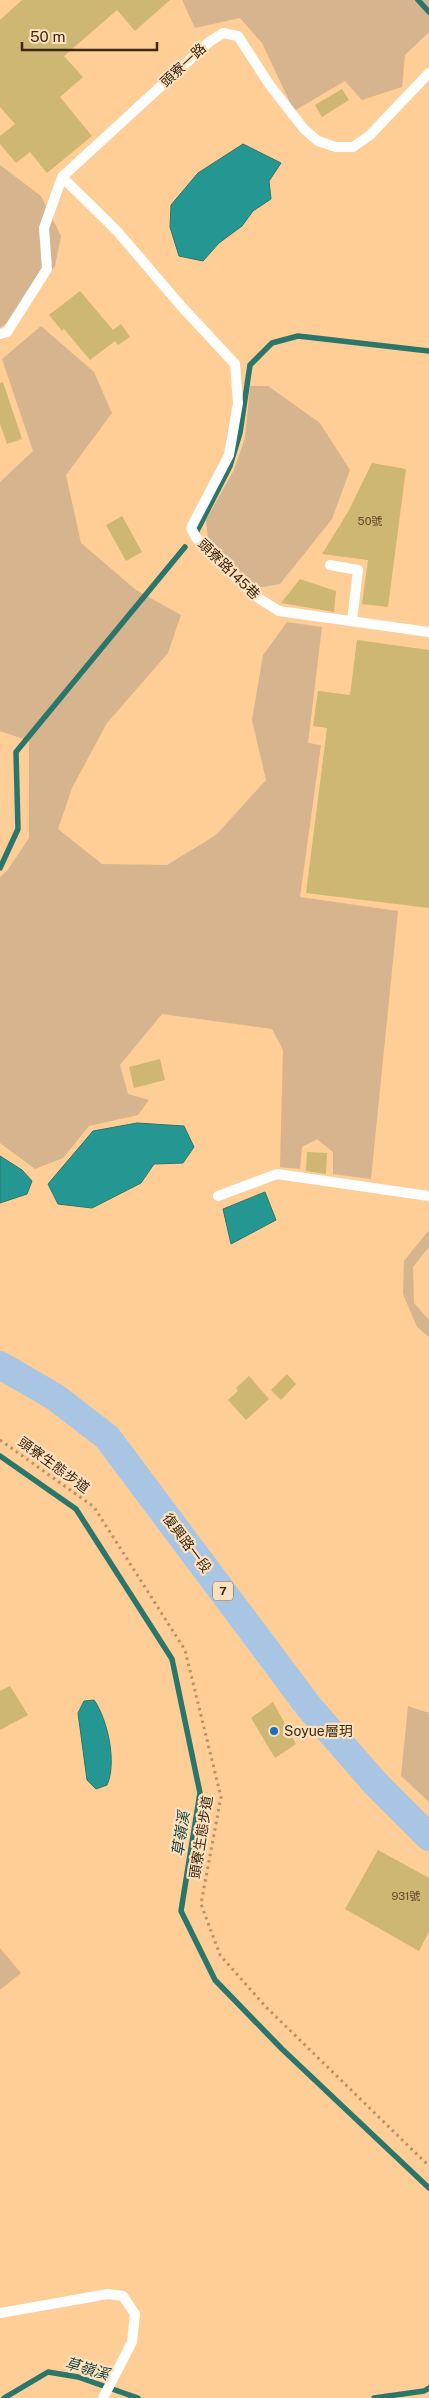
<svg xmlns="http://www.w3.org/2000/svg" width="429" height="2398" viewBox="0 0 429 2398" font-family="'Public Sans','Noto Sans TC',sans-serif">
<rect width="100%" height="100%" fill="#fece96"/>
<!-- green -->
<path fill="#d6b48e" d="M182 0H429V32L405 55 402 87 362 100 345 81 294 111 262 43 240 18 195 28Z
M0 165 41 196 61 236 55 266 28 306 0 328Z
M41 326 94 372 112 413 66 475 81 543 136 590 181 615 168 653 107 723 72 788 58 829 102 864 167 865 216 835 266 780 252 720 263 655 287 622 322 627 308 743 321 745 300 897 398 911 371 1179 333 1174V1152L317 1139 302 1147 300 1169 280 1167 283 1050 272 1029 162 1014 120 1065 128 1094 149 1100 138 1115 89 1126 63 1158 35 1169 0 1143V877L7 871 29 838V741L0 731V482L33 451 2 359Z
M250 386H268L320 423 350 470 332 519 280 584 257 588 208 540 206 520 234 470 245 438Z
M429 1230V1247L413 1267 414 1303 429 1320V1337L417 1327 403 1294 404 1261Z
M408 1706 429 1713V1802L401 1776Z
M0 1948 21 1973 0 1990Z"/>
<!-- water -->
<path fill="#259792" stroke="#2b766b" d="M243 144 281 163 269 181 271 199 253 211 242 226 219 243 203 261 179 256 170 227 171 205 198 173Z
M137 1123 184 1126 194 1147 183 1163 154 1164 141 1183 92 1208 58 1204 48 1184 93 1131Z
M0 1156 22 1170 32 1181 27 1194 0 1203Z
M265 1192 276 1220 231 1244 223 1209Z
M94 1700C108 1720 117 1763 107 1785L96 1789 87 1780 78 1713 84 1701Z"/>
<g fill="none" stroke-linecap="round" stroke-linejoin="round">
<!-- stream -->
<path stroke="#2b766b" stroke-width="5.5" d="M418 0 429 12
M197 531 230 466 240 433 250 365 272 343 298 336 429 351
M0 868 18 829 16 752 185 547
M0 1456 76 1509 172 1659 200 1793 181 1911 215 1980 282 2049 429 2188
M4 2398 48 2372 78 2377 138 2398
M374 2398 424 2391 429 2388"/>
</g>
<!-- building -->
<path fill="#ceb673" d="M22 0H170L135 31 117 10 64 56 83 77 60 97 92 136 47 173 30 152 16 163 0 144V136L15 124 0 107V20Z
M342 89 349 100 322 117 315 105Z
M80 291 113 330 121 324 130 337 118 345 115 341 90 360 64 329 62 331 49 315Z
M3 382 22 439 7 444 0 424V383Z
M372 463 406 469 388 607 362 604 368 560 322 554 348 512Z
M122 516 142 552 126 561 106 525Z
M300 579 336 591 334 612 281 603Z
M357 640 429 650V908L306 893 327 728 313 726 318 691 350 695Z
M160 1059 165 1080 134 1088 129 1067Z
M307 1152 327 1153 326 1174 306 1171Z
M287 1374 296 1384 281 1400 271 1390Z
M249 1376 269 1399 246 1420 228 1400 238 1391 236 1388Z
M10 1686 28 1715 0 1730V1691Z
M273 1702 296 1744 275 1758 251 1718Z
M378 1850 429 1878V1932L419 1951 345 1909Z"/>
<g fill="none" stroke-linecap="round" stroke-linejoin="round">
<!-- path -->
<path stroke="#b79266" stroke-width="3" stroke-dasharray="2.5 4" stroke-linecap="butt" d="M0 1440 94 1507 185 1650 221 1797 201 1904 220 1955 265 2006 429 2166"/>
<!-- lane -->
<path stroke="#fff" stroke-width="10" d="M62 177 117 231 182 307 235 364 238 403 229 455 191 528 197 539 255 596 279 611 429 632
M0 334 7 332 47 269 44 228 62 177 209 42 223 33 238 36 269 84 304 129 318 141 336 147H353L369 136 429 73
M330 565 358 570 352 621
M218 1196 277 1174 429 1196
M0 2313 108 2294 123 2296 135 2314 132 2342 103 2398"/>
<!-- primary -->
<path stroke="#a8c5e4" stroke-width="28" d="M0 1365 55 1397 107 1437 309 1707 375 1783 429 1837"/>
</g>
<!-- markers -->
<circle fill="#1870be" stroke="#fde0be" stroke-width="2" cx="274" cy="1731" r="5"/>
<g text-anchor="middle" stroke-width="4.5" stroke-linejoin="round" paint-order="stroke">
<!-- number labels -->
<g font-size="11" fill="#5f4c2a">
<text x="370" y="525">50號</text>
<text x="406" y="1900">931號</text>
</g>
<!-- shield labels -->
<rect fill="#fde0be" stroke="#745f45" stroke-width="1" x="213" y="1581.5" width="20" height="19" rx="4"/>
<g font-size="12" font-weight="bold" fill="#3a2811">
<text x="223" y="1595">7</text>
</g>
<!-- street labels -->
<g font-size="14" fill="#3a2811" stroke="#fde0be">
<text transform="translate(183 65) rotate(-43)" y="5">頭寮一路</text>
<text transform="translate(229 569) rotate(44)" y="5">頭寮路145巷</text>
<text transform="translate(54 1465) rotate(36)" y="5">頭寮生態步道</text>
<text transform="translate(187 1543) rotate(53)" y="5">復興路一段</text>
<text transform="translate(201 1837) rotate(-81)" y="5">頭寮生態步道</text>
</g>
<!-- poi labels -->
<g font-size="14" fill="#3a2811" stroke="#fde0be" text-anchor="start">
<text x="284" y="1736">Soyue層玥</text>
</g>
<!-- water labels -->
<g font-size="15" font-style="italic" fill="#0e3f3d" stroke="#fde0be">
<text transform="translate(181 1834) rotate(-81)" y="5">草嶺溪</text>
<text transform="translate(87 2369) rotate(16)" y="5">草嶺溪</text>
</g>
</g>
<!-- scale -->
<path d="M22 42v8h135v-8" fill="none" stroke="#3a2811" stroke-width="2.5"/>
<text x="30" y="42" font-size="15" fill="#3a2811" stroke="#fde0be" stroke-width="4" paint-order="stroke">50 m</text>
</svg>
